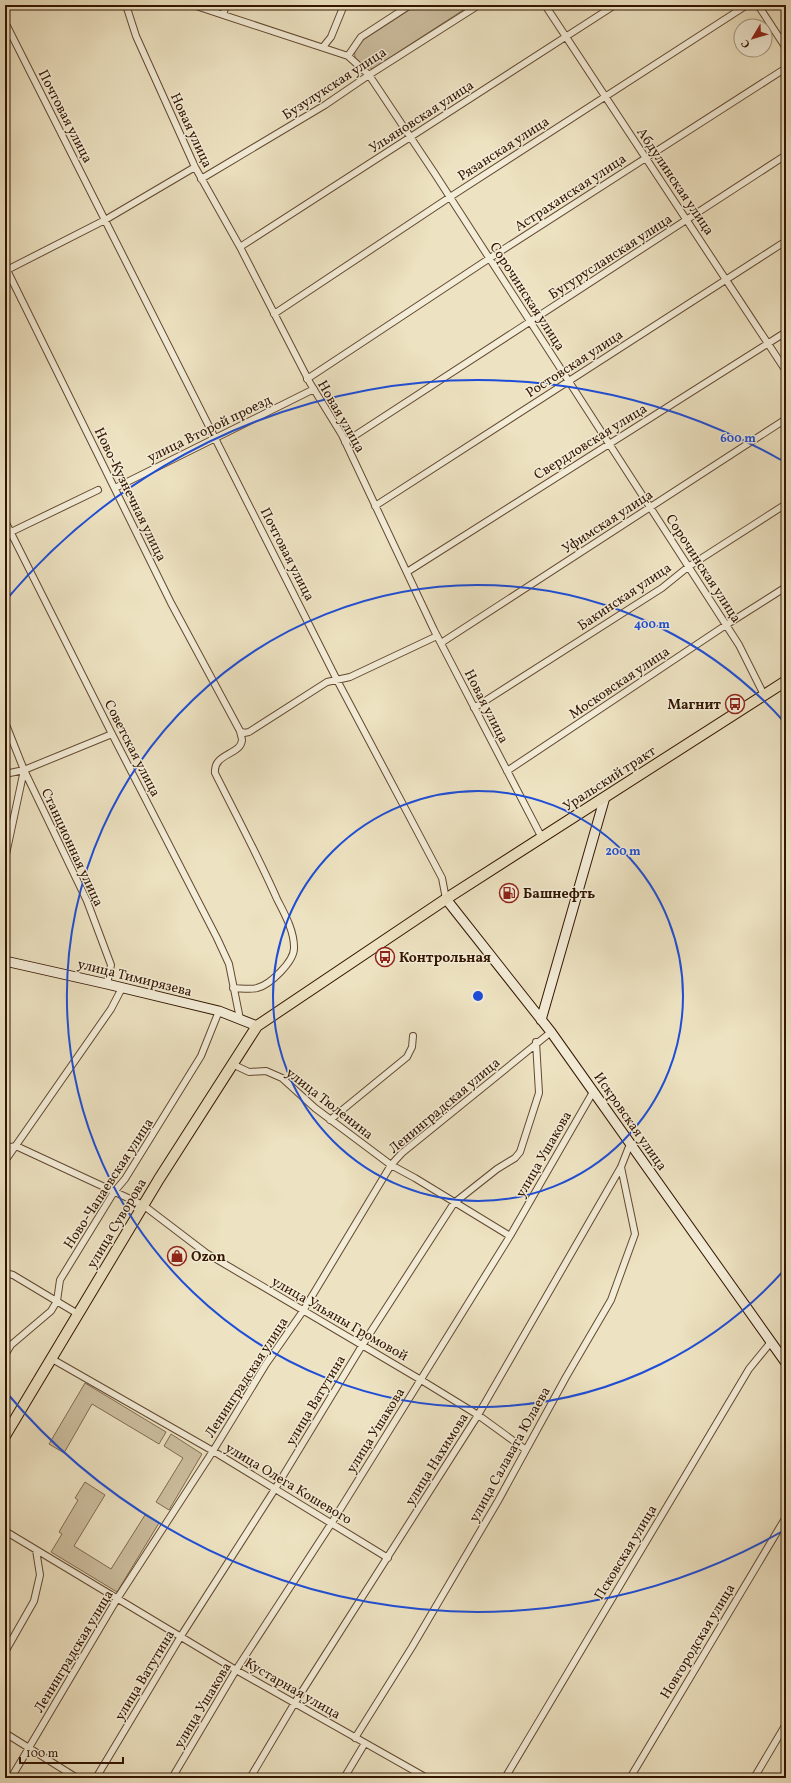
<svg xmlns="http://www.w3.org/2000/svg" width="791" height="1783" viewBox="0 0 791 1783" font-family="Vollkorn,serif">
<rect width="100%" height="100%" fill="#ede2c1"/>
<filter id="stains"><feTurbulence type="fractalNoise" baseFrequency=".005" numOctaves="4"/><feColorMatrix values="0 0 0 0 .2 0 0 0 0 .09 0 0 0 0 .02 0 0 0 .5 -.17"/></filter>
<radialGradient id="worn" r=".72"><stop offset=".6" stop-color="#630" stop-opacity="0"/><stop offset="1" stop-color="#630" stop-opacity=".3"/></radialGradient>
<!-- green -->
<path fill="#cdbfa0" stroke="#806a50" d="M417 5H471L372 69C358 61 348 59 360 42Z
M85 1383 166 1432 159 1444 92 1404 64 1453 49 1444Z
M171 1434 202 1454 169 1510 156 1502 183 1458 164 1446Z
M85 1482 105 1495 74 1546 111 1569 145 1515 159 1523 117 1592 51 1552 62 1534 59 1532 78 1500 75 1498Z"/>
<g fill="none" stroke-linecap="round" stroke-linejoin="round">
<defs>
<path id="street" d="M126 5 136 36 195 167 240 247 310 383 342 435 434 630 542 838
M193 5 348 56 369 75 435 174 739 645 764 695
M545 5 786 371
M758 5 786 48
M223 15 226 5
M5 22 337 680 442 878 446 899
M323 47 331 37 344 5
M348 56 361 37 410 5
M201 179 325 105 369 75 479 5
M240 247 615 5
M5 266 171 603 240 731C240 733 242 738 242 740 241 755 213 753 215 773 236 815 258 856 277 899 284 913 294 930 294 947 295 961 270 985 257 988 250 990 240 988 233 988
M5 271 105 220 195 167
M274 314 450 197 747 5
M307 379 490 258 786 68
M345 442 786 155
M115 488 314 389
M375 506 786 241
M5 521 112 734 217 938 229 964 240 1019
M11 532 98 490
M407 572 786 332
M441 643 786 419
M474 708 662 588 688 567 786 504
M5 722 24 770 87 901 111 965 107 984
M240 731 244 733 249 732 327 682 350 677 437 636
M507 771 726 625 786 587
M5 774 24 770 112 734
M5 859 24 770
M232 1064 249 1072 266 1071 282 1078 315 1108 391 1165 415 1178 510 1236
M330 1120 407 1057 412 1047 413 1036
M5 1148 16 1146 143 1205 206 1253 421 1380 478 1415 526 1450
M5 1161 111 1009 122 988
M5 1273 13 1275 78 1314
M5 1355 11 1345 51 1311 57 1301 60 1280 114 1192 125 1179 201 1056 219 1011
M52 1359 213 1451 388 1558
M5 1531 236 1670 427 1778
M5 1652 34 1601 40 1575 36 1550
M5 1733 77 1778
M355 1738 412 1647 498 1501 566 1377 611 1300 635 1234 621 1167
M11 1778 117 1599 213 1451 266 1364 303 1311 391 1165 402 1153 551 1032
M96 1778 181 1636 275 1489 363 1344 454 1203 497 1169 515 1158 520 1152 539 1093 536 1042
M172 1778 236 1670 331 1524 510 1236 593 1092
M250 1778 294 1704 478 1415 621 1167 630 1144
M344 1778 365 1743
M505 1778 749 1369 771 1342
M630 1778 786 1517
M754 1778 786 1724"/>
<path id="secondary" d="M446 899 551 1032 786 1363
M5 961 107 984 219 1011 257 1026
M541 1020 605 797"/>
<path id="primary" d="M5 1436 159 1179 257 1026 452 895 786 681"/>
</defs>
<!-- street casing -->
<use href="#street" stroke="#624830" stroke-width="8"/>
<!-- secondary casing -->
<use href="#secondary" stroke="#331500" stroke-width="11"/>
<!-- primary casing -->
<use href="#primary" stroke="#331500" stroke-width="12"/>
<!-- street -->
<use href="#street" stroke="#f3ecd7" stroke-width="6"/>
<!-- secondary -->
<use href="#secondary" stroke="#f3ecd7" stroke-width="9"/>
<!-- primary -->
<use href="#primary" stroke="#ede2c1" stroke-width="10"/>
</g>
<!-- distance rings -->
<g fill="none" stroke="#1d4ed8" stroke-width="2">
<circle cx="478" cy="996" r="205"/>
<path d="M786 1268A411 411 0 1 1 786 724"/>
<path d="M781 1532A616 616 0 0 1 6 1392M6 600A616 616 0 0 1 781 460"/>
</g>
<!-- icons -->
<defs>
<symbol id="bus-ring" viewBox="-11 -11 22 22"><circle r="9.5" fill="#f3ecd7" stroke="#8f2418" stroke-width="1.5"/><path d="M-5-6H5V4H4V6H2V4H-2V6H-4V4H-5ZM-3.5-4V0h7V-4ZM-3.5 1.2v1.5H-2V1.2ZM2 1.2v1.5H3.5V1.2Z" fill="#8f2418"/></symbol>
<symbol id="fuel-ring" viewBox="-11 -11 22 22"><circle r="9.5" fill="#f3ecd7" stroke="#8f2418" stroke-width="1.5"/><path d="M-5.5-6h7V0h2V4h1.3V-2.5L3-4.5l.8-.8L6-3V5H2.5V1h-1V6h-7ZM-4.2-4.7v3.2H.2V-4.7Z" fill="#8f2418"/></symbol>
<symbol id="shop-ring" viewBox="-11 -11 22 22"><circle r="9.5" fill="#f3ecd7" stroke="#8f2418" stroke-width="1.5"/><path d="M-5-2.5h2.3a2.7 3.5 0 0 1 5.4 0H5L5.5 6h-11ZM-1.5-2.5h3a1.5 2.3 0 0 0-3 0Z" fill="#8f2418"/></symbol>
</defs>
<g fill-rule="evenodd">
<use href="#bus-ring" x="724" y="693" width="22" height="22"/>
<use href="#fuel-ring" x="498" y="882" width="22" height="22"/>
<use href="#bus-ring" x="374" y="946" width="22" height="22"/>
<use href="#shop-ring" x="166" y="1245" width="22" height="22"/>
</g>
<g text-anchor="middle" stroke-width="3" stroke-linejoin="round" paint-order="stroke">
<!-- street labels -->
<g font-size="14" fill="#331500" stroke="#f3ecd7">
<text transform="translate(334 83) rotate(-33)" y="5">Бузулукская улица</text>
<text transform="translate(66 116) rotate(63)" y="5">Почтовая улица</text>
<text transform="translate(421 116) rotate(-33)" y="5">Ульяновская улица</text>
<text transform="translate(192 130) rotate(65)" y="5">Новая улица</text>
<text transform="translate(503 148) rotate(-33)" y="5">Рязанская улица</text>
<text transform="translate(676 181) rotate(56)" y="5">Абдулинская улица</text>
<text transform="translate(570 192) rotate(-33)" y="5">Астраханская улица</text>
<text transform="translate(610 256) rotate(-33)" y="5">Бугурусланская улица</text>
<text transform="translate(528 296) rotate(57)" y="5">Сорочинская улица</text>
<text transform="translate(574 363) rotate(-33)" y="5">Ростовская улица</text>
<text transform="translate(342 416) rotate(60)" y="5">Новая улица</text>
<text transform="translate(209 428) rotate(-26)" y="5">улица Второй проезд</text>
<text transform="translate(590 441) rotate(-32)" y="5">Свердловская улица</text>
<text transform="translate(131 494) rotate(64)" y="5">Ново-Кузнечная улица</text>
<text transform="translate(607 521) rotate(-33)" y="5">Уфимская улица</text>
<text transform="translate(288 554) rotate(63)" y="5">Почтовая улица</text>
<text transform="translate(704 568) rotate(57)" y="5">Сорочинская улица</text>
<text transform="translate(624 596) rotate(-34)" y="5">Бакинская улица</text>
<text transform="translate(619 682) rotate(-34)" y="5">Московская улица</text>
<text transform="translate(487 706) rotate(63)" y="5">Новая улица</text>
<text transform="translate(133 748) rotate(63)" y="5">Советская улица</text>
<text transform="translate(609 778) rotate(-33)" y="5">Уральский тракт</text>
<text transform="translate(73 847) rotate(65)" y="5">Станционная улица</text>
<text transform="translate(135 977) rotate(14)" y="5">улица Тимирязева</text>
<text transform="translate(330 1103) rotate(38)" y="5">улица Тюленина</text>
<text transform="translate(444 1105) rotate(-40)" y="5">Ленинградская улица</text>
<text transform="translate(631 1121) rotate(55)" y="5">Искровская улица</text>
<text transform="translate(543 1154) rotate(-60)" y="5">улица Ушакова</text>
<text transform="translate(108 1183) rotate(-57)" y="5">Ново-Чапаевская улица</text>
<text transform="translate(116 1223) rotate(-59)" y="5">улица Суворова</text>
<text transform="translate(340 1318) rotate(30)" y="5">улица Ульяны Громовой</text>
<text transform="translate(246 1377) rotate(-57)" y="5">Ленинградская улица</text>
<text transform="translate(315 1400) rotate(-59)" y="5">улица Ватутина</text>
<text transform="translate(375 1430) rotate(-58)" y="5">улица Ушакова</text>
<text transform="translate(509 1454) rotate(-61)" y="5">улица Салавата Юлаева</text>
<text transform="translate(436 1459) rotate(-58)" y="5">улица Нахимова</text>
<text transform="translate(289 1483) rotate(31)" y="5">улица Олега Кошевого</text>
<text transform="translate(625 1552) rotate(-59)" y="5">Псковская улица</text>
<text transform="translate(697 1641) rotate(-59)" y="5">Новгородская улица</text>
<text transform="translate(73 1651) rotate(-59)" y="5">Ленинградская улица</text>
<text transform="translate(144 1675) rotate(-59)" y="5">улица Ватутина</text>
<text transform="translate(293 1688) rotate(30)" y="5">Кустарная улица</text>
<text transform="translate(202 1705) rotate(-59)" y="5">улица Ушакова</text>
</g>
<!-- poi labels -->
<g font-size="14" font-weight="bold" fill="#331500" stroke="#f3ecd7" text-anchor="start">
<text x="721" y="709" text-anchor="end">Магнит</text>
<text x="523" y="898">Башнефть</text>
<text x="399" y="962">Контрольная</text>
<text x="191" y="1261">Ozon</text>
</g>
</g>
<circle cx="478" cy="996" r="6" fill="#1d4ed8" stroke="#f3ecd7" stroke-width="2"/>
<g font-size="12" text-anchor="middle" font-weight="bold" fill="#1d4ed8" stroke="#f3ecd7" stroke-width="3" stroke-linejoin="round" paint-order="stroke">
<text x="738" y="442">600 m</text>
<text x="652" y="628">400 m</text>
<text x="623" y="855">200 m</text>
</g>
<!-- margin -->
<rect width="791" height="1783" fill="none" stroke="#ede2c1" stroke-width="20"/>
<rect x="6" y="6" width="779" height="1771" fill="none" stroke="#331500" stroke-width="2"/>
<rect x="10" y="10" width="771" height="1763" fill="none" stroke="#331500"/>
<!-- north arrow -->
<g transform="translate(753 38) rotate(232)"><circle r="19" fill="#f3ecd7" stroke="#a69681"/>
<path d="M0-3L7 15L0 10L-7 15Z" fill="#8f2418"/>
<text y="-6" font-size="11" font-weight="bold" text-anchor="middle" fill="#331500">С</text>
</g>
<!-- scale -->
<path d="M20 1757v6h103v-6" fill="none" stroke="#331500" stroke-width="2"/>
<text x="26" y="1757" font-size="12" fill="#331500" stroke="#f3ecd7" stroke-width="3" paint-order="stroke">100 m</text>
<rect width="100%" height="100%" filter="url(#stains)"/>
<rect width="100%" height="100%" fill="url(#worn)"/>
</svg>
